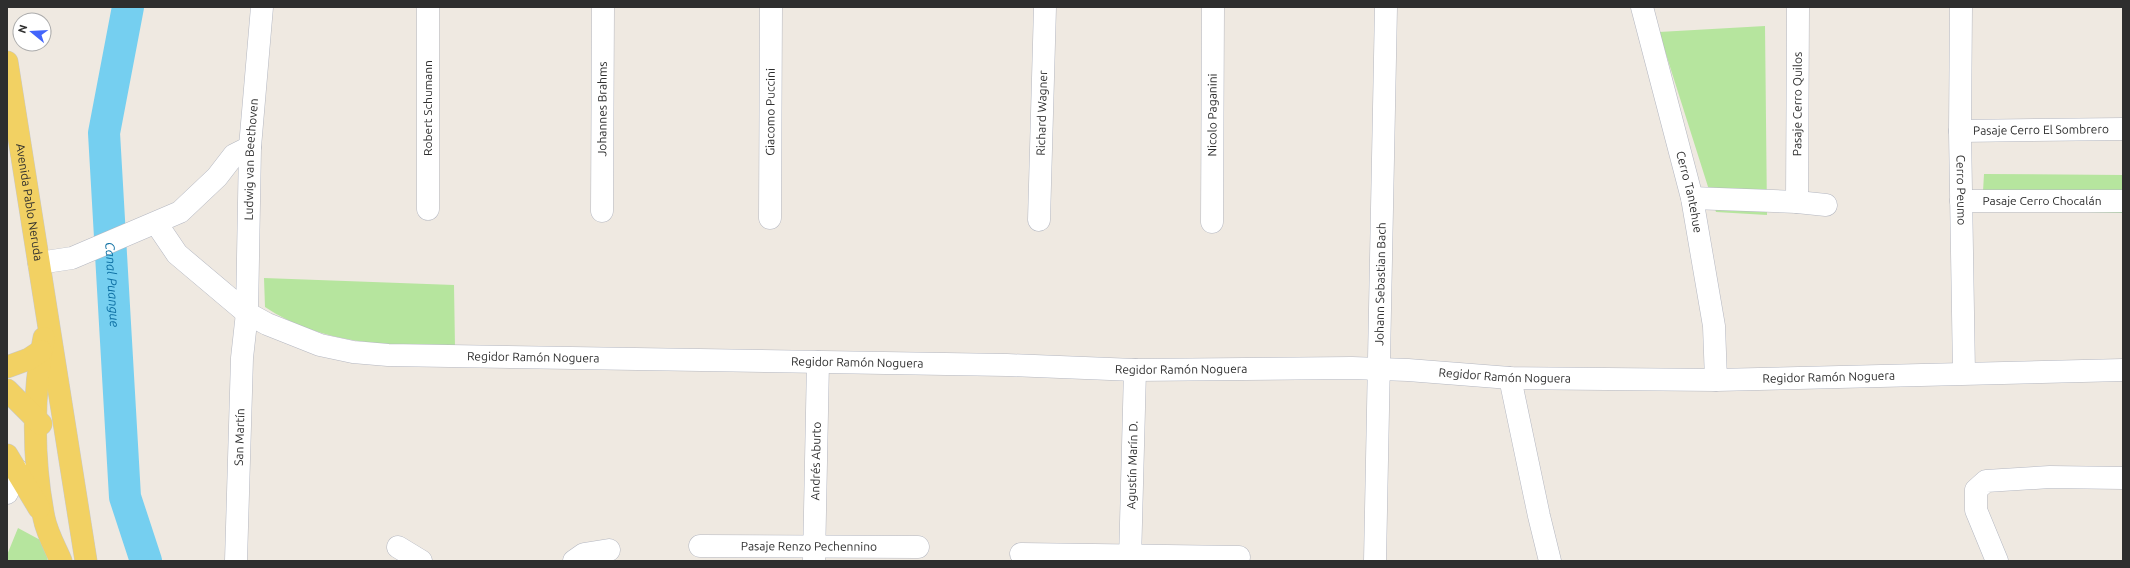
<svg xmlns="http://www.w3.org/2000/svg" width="2130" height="568" viewBox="0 0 2130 568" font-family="Ubuntu,sans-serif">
<rect width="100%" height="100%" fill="#efe9e1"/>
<!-- green -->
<path fill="#b6e59e" d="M1765 26 1767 215 1716 212 1659 32Z
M1984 174 2123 175V213L1982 209Z
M264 278 454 285 455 348C388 345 322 345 265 307Z
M18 528 44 542 48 561H7V555Z"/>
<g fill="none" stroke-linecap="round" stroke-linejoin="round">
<!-- canal -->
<path stroke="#75cff0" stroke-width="32" id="s1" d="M128 7 104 133 125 497 146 561"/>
<defs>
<g id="minor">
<path d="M428 7V209"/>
<path id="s2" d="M1642 7 1692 198 1714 326 1716 380"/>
<path id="s3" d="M1961 7 1960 131 1964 373"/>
<path id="s4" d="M1960 131 2123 129"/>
<path d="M1692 198 1797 202 1826 205"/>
<path id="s5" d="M1961 201H2123"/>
<path id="s6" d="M1797 202 1798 7"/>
<path id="s7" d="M602 211 603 7"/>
<path id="s8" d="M770 218 771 7"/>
<path id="s9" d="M1039 220 1045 7"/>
<path id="s10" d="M1212 222 1213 7"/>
<path id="s11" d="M156 223 177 254 247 313 267 324 320 345 353 352 388 355 1007 365 1135 370 1352 368 1408 370 1510 378 1716 380 2123 370"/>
<path d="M39 263 72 258 180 212 217 177 234 155 250 147"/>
<path d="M1510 378 1539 516 1550 561"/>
<path d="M7 493 17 470"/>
<path id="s12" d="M700 546 918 547"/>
<path d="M398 547 421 561"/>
<path d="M1021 554 1239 557"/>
<path id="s13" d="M236 561 242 358 247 313 250 147 262 7"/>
<path d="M574 561 584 554 609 550"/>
<path id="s14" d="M814 561 818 362"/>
<path id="s15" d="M1130 561 1135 370"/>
<path id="s16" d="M1375 561 1386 7"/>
<path d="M1997 561 1976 510V490L1986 481 2050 477 2123 478"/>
</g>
<g id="major">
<path id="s17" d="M7 62 86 561"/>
<path d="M44 338C32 394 33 463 44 518 47 533 55 547 61 561"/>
<path d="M7 367 29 359 41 351"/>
<path d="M7 390 41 424"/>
<path d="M7 455 39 508"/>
</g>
</defs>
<!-- minor casing -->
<use href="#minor" stroke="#b4b7c1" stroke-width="23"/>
<!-- major casing -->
<use href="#major" stroke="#c9c9c9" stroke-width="23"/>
<!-- minor -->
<use href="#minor" stroke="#fff" stroke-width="22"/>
<!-- major -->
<use href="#major" stroke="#f2d163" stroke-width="22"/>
</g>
<g text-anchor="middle" stroke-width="3" stroke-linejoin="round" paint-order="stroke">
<!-- street labels -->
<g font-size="12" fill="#2e2e2e" stroke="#fff">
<text dy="4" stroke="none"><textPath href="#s6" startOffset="98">Pasaje Cerro Quilos</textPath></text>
<text transform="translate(428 108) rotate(-90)" y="4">Robert Schumann</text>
<text dy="4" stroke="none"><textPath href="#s7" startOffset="102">Johannes Brahms</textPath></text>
<text dy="4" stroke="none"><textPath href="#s8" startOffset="106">Giacomo Puccini</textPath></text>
<text dy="4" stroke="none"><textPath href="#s9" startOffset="107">Richard Wagner</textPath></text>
<text dy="4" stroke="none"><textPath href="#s10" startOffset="107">Nicolo Paganini</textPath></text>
<text dy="4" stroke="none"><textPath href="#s4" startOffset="81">Pasaje Cerro El Sombrero</textPath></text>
<text dy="4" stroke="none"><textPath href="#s13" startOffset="402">Ludwig van Beethoven</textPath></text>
<text dy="4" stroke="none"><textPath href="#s3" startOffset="183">Cerro Peumo</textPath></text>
<text dy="4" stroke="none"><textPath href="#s2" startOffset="191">Cerro Tantehue</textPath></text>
<text dy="4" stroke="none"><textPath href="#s5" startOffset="81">Pasaje Cerro Chocalán</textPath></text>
<text dy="4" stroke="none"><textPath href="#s17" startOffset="142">Avenida Pablo Neruda</textPath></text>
<text dy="4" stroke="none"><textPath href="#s16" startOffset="277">Johann Sebastian Bach</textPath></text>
<text dy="4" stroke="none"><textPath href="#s11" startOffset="423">Regidor Ramón Noguera</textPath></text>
<text dy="4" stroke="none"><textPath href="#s11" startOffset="747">Regidor Ramón Noguera</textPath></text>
<text dy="4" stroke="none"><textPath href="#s11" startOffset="1071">Regidor Ramón Noguera</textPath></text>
<text dy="4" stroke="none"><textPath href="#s11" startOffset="1395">Regidor Ramón Noguera</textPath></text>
<text dy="4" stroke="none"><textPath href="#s11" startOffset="1719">Regidor Ramón Noguera</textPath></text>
<text dy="4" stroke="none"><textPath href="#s13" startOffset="124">San Martín</textPath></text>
<text dy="4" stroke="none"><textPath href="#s14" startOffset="100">Andrés Aburto</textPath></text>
<text dy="4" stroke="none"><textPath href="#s15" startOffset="96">Agustín Marín D.</textPath></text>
<text dy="4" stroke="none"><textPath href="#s12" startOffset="109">Pasaje Renzo Pechennino</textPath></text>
</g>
<!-- water labels -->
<g font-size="13" font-style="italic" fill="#0d6fa3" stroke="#fff">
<text dy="5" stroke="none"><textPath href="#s1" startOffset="280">Canal Puangue</textPath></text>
</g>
</g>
<!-- border -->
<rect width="2130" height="568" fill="none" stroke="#2e2e2e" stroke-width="16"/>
<!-- north arrow -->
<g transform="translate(32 32) rotate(288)"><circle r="19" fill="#ffffff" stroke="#ababab"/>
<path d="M0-3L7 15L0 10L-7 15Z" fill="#4264fb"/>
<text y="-6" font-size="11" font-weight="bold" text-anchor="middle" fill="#2e2e2e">N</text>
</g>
</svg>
